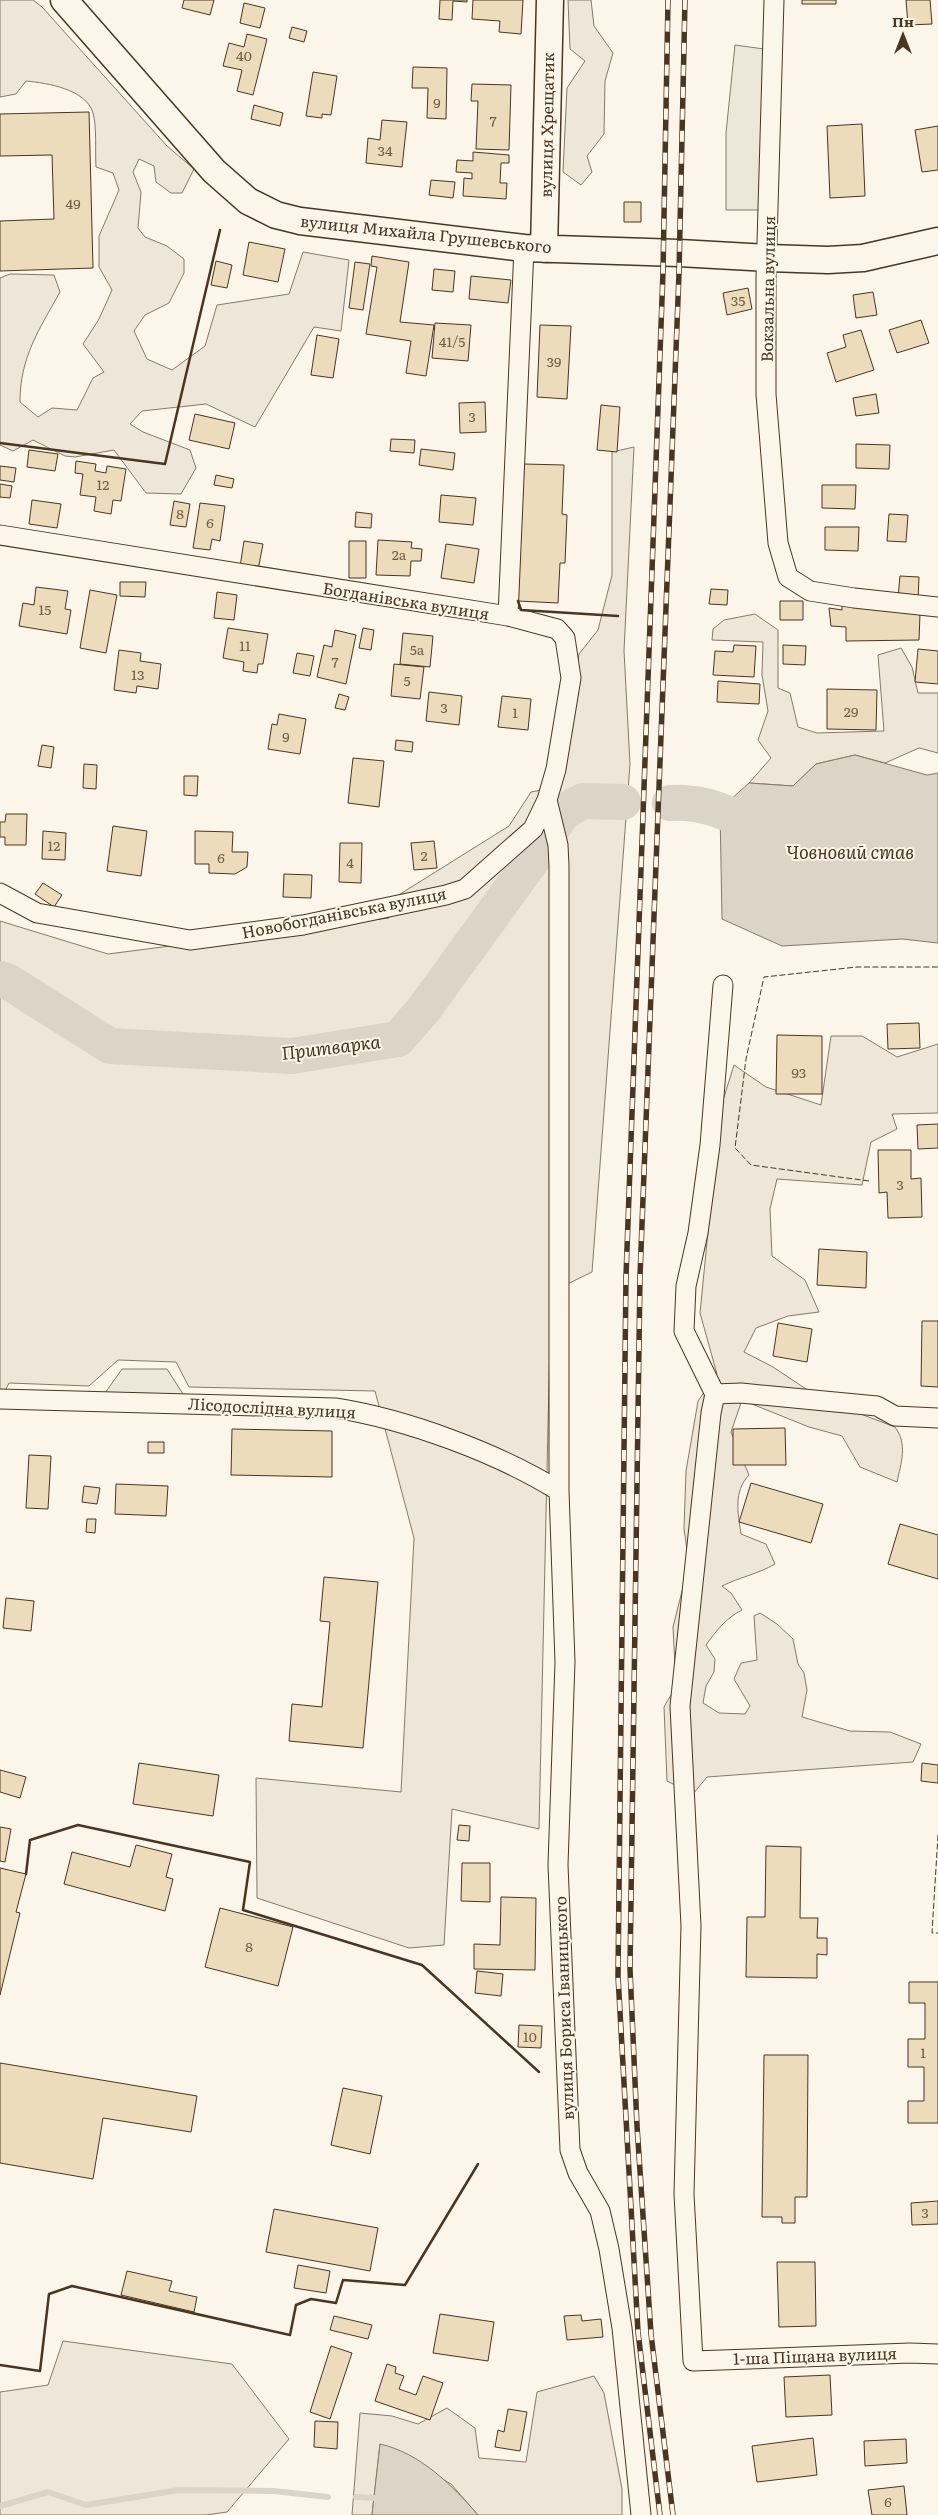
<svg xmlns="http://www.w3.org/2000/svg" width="938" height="2515" viewBox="0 0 938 2515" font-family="Literata,serif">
<rect width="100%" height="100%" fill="#fbf6e9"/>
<!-- green -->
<path fill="#ede6d9" stroke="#887966" d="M0 0H33L42 7 167 146 194 169 182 193H171L156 182 154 166 139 159 133 172 141 192 138 228 145 237 167 246 184 259V273L169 303 145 315 134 331 147 359 172 370 205 346 217 305 289 294 303 252 349 260 341 331 314 327 255 427 206 404 142 411 130 424 143 432 190 450 196 468 181 494 146 493 114 450 75 457 65 456 33 440 13 451 0 445V278L10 274 54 275 60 292C39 330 20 357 20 402L38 417 52 408 77 410 93 378 104 372 83 344 99 319 112 290 99 267V236L119 190 113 173 96 167C95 152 97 126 93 113 86 89 47 83 26 81L16 94 0 97Z
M568 0H591L594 26 613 53 605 81 604 134 587 156 592 172 581 185 563 172 567 88 585 61 570 49Z
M634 447 624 651 630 764 592 1272 551 1292 539 1829 452 1809 444 1945 409 1948 257 1898 256 1778 401 1792 414 1538 375 1391 189 1387 176 1362 118 1360 89 1386 9 1383 0 1401V921L108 954 389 918V901L509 826 531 792 561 786 579 654 598 630 612 575V452Z
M755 614 778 630V688L790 693 798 727 817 733 884 731 878 655 901 648 912 667 918 693H938V753L919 748 885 763 855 755 816 764 793 786 749 783 771 758 758 740 768 711 762 675 763 642 712 640 713 629 724 620Z
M831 1036H862L897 1057 938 1044V1113L892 1114 897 1129 871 1142 862 1185 777 1179 770 1209 772 1256 805 1280 819 1312 788 1316 756 1328 744 1352 773 1367 821 1399 895 1427C908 1444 901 1463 897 1482L860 1467 842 1436 809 1427 742 1400 731 1432 749 1475C733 1492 738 1513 741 1534L766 1544 775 1564C758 1574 740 1577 722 1586L731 1593 742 1610C726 1618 716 1631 706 1645L715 1659 714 1672 706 1686 703 1703 719 1713 745 1714 750 1706 734 1679 741 1663 757 1660 754 1616 760 1613 777 1624 793 1639 798 1664 804 1673 807 1690 802 1717 850 1731 890 1732 921 1744 913 1762 707 1777 693 1794 667 1781 664 1707 676 1686 673 1627 689 1563 684 1529 686 1471 698 1401 717 1374 700 1313 720 1110 734 1065 766 1087 821 1105Z
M63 2341 232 2364 289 2439 227 2512 206 2515H0V2392L48 2385Z
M594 2376 604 2393 622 2489V2515H478L451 2484 380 2444 372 2515H352L360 2413 392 2416 418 2424 447 2408 475 2428 479 2458 526 2462 537 2392Z"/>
<!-- parking -->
<path fill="#ede7d9" stroke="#887966" d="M735 45 764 49 765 210H726V133Z
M122 1369H167L190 1405 98 1403Z"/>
<!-- water -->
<path fill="#dcd4c6" stroke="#887966" d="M855 755 927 775 938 773V943L902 939 782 946 722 919 720 809 749 783 793 786 816 764Z
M380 2444C420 2453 452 2485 478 2515H372Z"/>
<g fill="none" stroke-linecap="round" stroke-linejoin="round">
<!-- stream -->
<path stroke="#dcd4c6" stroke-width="6" d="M356 2497 374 2498
M0 2506 48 2492 86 2505 179 2490 274 2491 328 2497"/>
<!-- river -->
<path stroke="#dcd4c6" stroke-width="36" d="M670 803C708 801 732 815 765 831
M0 979 7 981 110 1046 292 1056 398 1039 424 1009 532 860 563 812 583 801 623 802"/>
</g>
<!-- building -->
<path fill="#ecdcbc" stroke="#4a3520" d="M184 0H214L210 15 182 8Z
M440 0H467V2L453 1 452 20 439 19Z
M473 0H523L521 34 499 32 500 21 472 19Z
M802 0H836V4H802Z
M906 0H930L932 24 908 25Z
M244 3 265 8 260 28 240 23Z
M292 27 307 31 304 42 289 38Z
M247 34 267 39 253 95 237 91 242 70 223 66 229 43 244 47Z
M413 67 447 68 446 119 427 118 428 88H412Z
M313 72 337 76 331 115 322 114V118L306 116Z
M472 84 511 85 509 150 476 149 478 101H471Z
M254 105 283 113 280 126 251 119Z
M89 112 93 268 0 271V221L54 219 52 155 0 156V114Z
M382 120 407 122 402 167 366 163 368 138 380 140Z
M862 124 865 196 830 198 827 126Z
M938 126V170L922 172 915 130Z
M473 152 509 155V163H501L500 183H507L506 199 463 196 464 178 472 179V173L456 172 457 160 473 161Z
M431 180 455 182 453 198 429 195Z
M624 202H641V222H624Z
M249 242 285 249 278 282 243 275Z
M372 256 409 262 400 322 434 325 426 376 406 373 411 341 366 334 377 267 371 266Z
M216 261 232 265 227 288 211 285Z
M355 262 370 264 363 310 349 308Z
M434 269 455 271 453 292 432 290Z
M471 276 511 280 508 303 469 299Z
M748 288 752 309 727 315 723 293Z
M873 292 877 315 856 318 853 295Z
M921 320 929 343 897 353 889 330Z
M435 323 471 325 468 361 432 358Z
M540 325 571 326 567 399 537 397Z
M861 330 874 370 836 382 827 353 846 347 843 335Z
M317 335 339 339 333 378 311 375Z
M876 394 879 413 856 416 853 398Z
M485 402 486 432 460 433 459 403Z
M601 405 620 407 617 452 597 450Z
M195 414 235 423 229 449 189 440Z
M391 439 415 440 414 453 390 451Z
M856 444 890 445 889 469 856 468Z
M421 449 455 453 453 470 419 465Z
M29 450 58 454 55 471 27 467Z
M76 461 96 464 95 471 106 473 107 466 126 469 121 501 113 500 111 514 94 511 96 497 80 495 83 474 75 473Z
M524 464 564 465 562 514 567 515 565 563H560L558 603 518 601Z
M0 466 16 468 14 482 0 480Z
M216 475 234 479 232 488 214 485Z
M0 484 12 486 10 498 0 497Z
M822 485H856L855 509 822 508Z
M441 495 476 498 473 525 439 522Z
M32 500 61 504 57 528 29 524Z
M174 501 190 504 186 527 170 525Z
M200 503 225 506 220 541 212 539 210 550 193 548Z
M356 512 372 514 371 528 355 527Z
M889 514 908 515 906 542 887 541Z
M825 527H859L858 551 825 550Z
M378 540 412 542 411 548 422 549 421 561H411L410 576 376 575Z
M244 541 263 544 258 570 240 567Z
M349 541H366V578H349Z
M446 544 479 549 474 583 441 578Z
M900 576 919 577 918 600 898 598Z
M120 582H146L145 597 120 596Z
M36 587 68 591 65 609 71 610 67 634 19 626 23 603 34 605Z
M711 589 728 590 727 605 709 604Z
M90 590 117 595 106 653 80 648Z
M217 592 237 595 234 620 214 618Z
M780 601H803V620H780Z
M842 604 920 614 919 640 846 641V627L831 626 829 608 842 610Z
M228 628 268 634 263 664H258L257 673 243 671 244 662 223 658Z
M363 628 374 630 371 650 359 648Z
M335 630 356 635 346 684 317 677 324 645 332 647Z
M403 633 433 636 430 667 400 664Z
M734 645 756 646 754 677 713 675 715 651 733 652Z
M783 645 806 646 805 665 783 664Z
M918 649 938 651V684L915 682Z
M119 650 141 653 140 661 161 664 158 689 137 686 136 693 114 690Z
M297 653 314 656 310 676 293 673Z
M394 664 424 667 420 699 391 696Z
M718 681 760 684 759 704 717 702Z
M827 689 877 690 876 730 827 729Z
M429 692 462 696 459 725 426 721Z
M339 694 349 697 345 710 335 708Z
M502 696 531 699 528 730 498 727Z
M279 714 306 719 300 754 268 749 272 724 277 725Z
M396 740 413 742 412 752 395 750Z
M42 745 54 747 51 768 38 766Z
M353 758 384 761 379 807 348 803Z
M84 764 97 765 96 789 83 788Z
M184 776H198L197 796 184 795Z
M6 814H27L26 845H5V837H0V822H5Z
M113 826 147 831 141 876 107 871Z
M43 831 66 833 65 860 42 859Z
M195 831 233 832 232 852H248L247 867 235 874 209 873V864H195Z
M434 841 437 868 414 870 411 843Z
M340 843H362L361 883 339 882Z
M284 874 312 875 311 898 283 897Z
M43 883 62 895 54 907 35 894Z
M919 1023 920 1048 888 1049 887 1024Z
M777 1035 822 1036V1094H776Z
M938 1124V1148L918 1149 917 1125Z
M878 1150H911V1179L921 1178 922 1217 888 1218 887 1192 879 1193Z
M819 1249 867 1252 866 1288 817 1285Z
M922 1321H938V1387L921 1386Z
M778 1323 812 1329 807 1362 773 1356Z
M785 1428 786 1465H733V1429Z
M232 1429 332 1431V1477L231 1475Z
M148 1442H164V1453H148Z
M29 1455 51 1456 48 1509 26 1508Z
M751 1483 823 1504 811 1543 739 1522Z
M116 1484 168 1486 166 1516 115 1514Z
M84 1486 100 1488 97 1504 82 1502Z
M87 1519H96L95 1533 86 1532Z
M900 1524 938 1535V1579L888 1564Z
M324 1577 378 1582 363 1748 289 1741 292 1704 322 1707 330 1622 320 1621Z
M6 1598 34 1601 31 1631 3 1628Z
M139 1763 219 1775 213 1816 133 1804Z
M922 1763 938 1765V1783L921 1781Z
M0 1770 26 1777 20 1798 0 1792Z
M459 1825 470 1826 469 1841 457 1840Z
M0 1827 11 1829 5 1862 0 1861Z
M136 1845 172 1854 166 1877 173 1879 165 1911 64 1884 72 1852 130 1867Z
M766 1846 801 1847 800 1918H818L817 1938H827V1955L817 1954V1978L746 1977 747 1917H765Z
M462 1863H490V1902L461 1901Z
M0 1868 26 1874 16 1912 20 1913 0 1995Z
M501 1897 536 1898 535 1970 474 1969V1944L500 1945Z
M220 1908 293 1927 278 1986 205 1967Z
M477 1971 503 1974 501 1996 475 1993Z
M909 1982H938V2123H908V2101H924V2067H908V2039H925V2003H909Z
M519 2025 542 2026 541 2048 518 2047Z
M764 2055H808L807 2197H795V2223H782V2217H762Z
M0 2063 197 2096 191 2132 103 2118 93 2179 0 2163Z
M343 2088 382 2096 370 2154 331 2145Z
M938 2201V2224L912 2225 911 2203Z
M274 2209 378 2228 370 2271 266 2252Z
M777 2262H815L816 2326 779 2327Z
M298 2265 330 2271 326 2293 294 2288Z
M127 2271 172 2281 169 2291 197 2297 194 2312 121 2295Z
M440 2314 494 2322 488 2361 433 2353Z
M581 2315 582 2321 601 2319 603 2337 567 2340 564 2316Z
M334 2316 372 2325 368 2339 330 2330Z
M331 2346 352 2353 330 2419 310 2412Z
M387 2364 396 2367 395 2373 404 2376 399 2389 416 2395 423 2376 443 2383 430 2420 375 2401Z
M830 2375 832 2415 786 2417 784 2377Z
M508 2409 527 2412 520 2451 495 2447 498 2430 504 2432Z
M315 2421 338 2422 337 2449 314 2447Z
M813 2438 817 2475 757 2482 752 2446Z
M906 2439 907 2463 865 2466 864 2441Z
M904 2486 907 2515H872L868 2490Z"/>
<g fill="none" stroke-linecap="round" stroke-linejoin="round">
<defs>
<path id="street" d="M774 0 766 277V394L778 543 788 577 810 591 854 598 938 607
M0 535 508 616 524 248
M547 800 558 845 559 866V1491L565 1662 558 1865 570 2150 578 2173 600 2211 609 2249 622 2328 641 2515
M0 893 37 913 190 940 303 925 446 895 465 889 533 829 547 800 556 769 571 678 565 638 557 629 508 616
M723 985 710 1145 698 1233 686 1286 684 1331 715 1394 711 1413 680 1706 691 1926 684 2194 693 2361 910 2353 938 2354
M715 1394 741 1393 877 1406 895 1416 938 1418
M0 1399 335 1408C406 1419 498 1453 559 1491"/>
<path id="secondary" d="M64 0 214 171 248 201 276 215 300 221 524 248 679 253 768 258 828 260 863 258 938 241
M544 249 550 0"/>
</defs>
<!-- street casing -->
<use href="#street" stroke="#4a3520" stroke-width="21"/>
<!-- secondary casing -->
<use href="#secondary" stroke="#4a3520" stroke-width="29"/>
<!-- street -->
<use href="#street" stroke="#fbf6e9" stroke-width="19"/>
<!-- secondary -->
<use href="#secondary" stroke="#fbf6e9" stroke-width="26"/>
<defs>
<path id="rail" d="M660 2515 638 2332 618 1976 626 1276 663 272 668 0
M673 2515 651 2334 637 2126 630 1969 640 1276 679 273 685 0"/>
</defs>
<!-- rail casing -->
<use href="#rail" stroke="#4a3520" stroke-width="5.5"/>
<!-- rail -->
<use href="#rail" stroke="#fbf6e9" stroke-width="4" stroke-dasharray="11" stroke-linecap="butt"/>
<!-- fence -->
<path stroke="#4a3520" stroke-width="1" stroke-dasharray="6 2.5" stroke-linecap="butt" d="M869 1181 751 1165 735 1148 746 1059 764 977 857 967H938
M938 1835 932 1933H938"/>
<!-- wall -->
<path stroke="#4a3520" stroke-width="2.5" d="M0 443 165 464 220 230
M518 601 521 610 618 616
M26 1874 30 1840 78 1825 250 1862 243 1910 422 1965 539 2072
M0 2365 40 2371 49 2294 72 2286 290 2335 296 2305 311 2299 336 2303 343 2280 405 2285 478 2164"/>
</g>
<g text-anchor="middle" stroke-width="4" stroke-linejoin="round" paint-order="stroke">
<!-- number labels -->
<g font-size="14" fill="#725f47">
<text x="244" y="61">40</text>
<text x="437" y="108">9</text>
<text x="493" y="126">7</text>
<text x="385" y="156">34</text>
<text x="73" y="209">49</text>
<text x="738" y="306">35</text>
<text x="452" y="347">41/5</text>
<text x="554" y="367">39</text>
<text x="472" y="422">3</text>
<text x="103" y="490">12</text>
<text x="180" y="519">8</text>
<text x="210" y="528">6</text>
<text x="399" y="560">2а</text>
<text x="45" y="615">15</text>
<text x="245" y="651">11</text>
<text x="417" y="655">5а</text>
<text x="335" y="667">7</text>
<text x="138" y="680">13</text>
<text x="407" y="686">5</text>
<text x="444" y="713">3</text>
<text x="851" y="717">29</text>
<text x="515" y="718">1</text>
<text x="286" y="742">9</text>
<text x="54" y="851">12</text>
<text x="424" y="861">2</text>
<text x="221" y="863">6</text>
<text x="350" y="868">4</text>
<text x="799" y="1078">93</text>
<text x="900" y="1190">3</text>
<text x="249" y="1952">8</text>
<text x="530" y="2042">10</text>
<text x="923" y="2058">1</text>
<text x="925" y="2218">3</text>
<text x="888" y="2507">6</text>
</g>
<!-- street labels -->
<g font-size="16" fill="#4a3520" stroke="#fbf6e9">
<text transform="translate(547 125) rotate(-89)" y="6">вулиця Хрещатик</text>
<text transform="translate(426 234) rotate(6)" y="6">вулиця Михайла Грушевського</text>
<text transform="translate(768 289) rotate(-89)" y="6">Вокзальна вулиця</text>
<text transform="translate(406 601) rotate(9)" y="6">Богданівська вулиця</text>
<text transform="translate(344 913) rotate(-11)" y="6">Новобогданівська вулиця</text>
<text transform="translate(272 1408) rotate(3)" y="6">Лісодослідна вулиця</text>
<text transform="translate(564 2008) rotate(-92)" y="6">вулиця Бориса Іваницького</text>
<text transform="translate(815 2356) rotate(-2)" y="6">1-ша Піщана вулиця</text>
</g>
<!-- water labels -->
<g font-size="18" font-style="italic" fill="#4a3520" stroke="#fbf6e9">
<text x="850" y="859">Човновий став</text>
<text transform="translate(331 1048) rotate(-7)" y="6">Притварка</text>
</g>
</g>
<!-- north arrow -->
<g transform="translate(903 35)" stroke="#fbf6e9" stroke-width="4" paint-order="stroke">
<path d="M0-4L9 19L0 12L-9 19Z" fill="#4a3520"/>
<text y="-8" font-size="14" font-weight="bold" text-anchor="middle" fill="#4a3520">Пн</text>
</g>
</svg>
